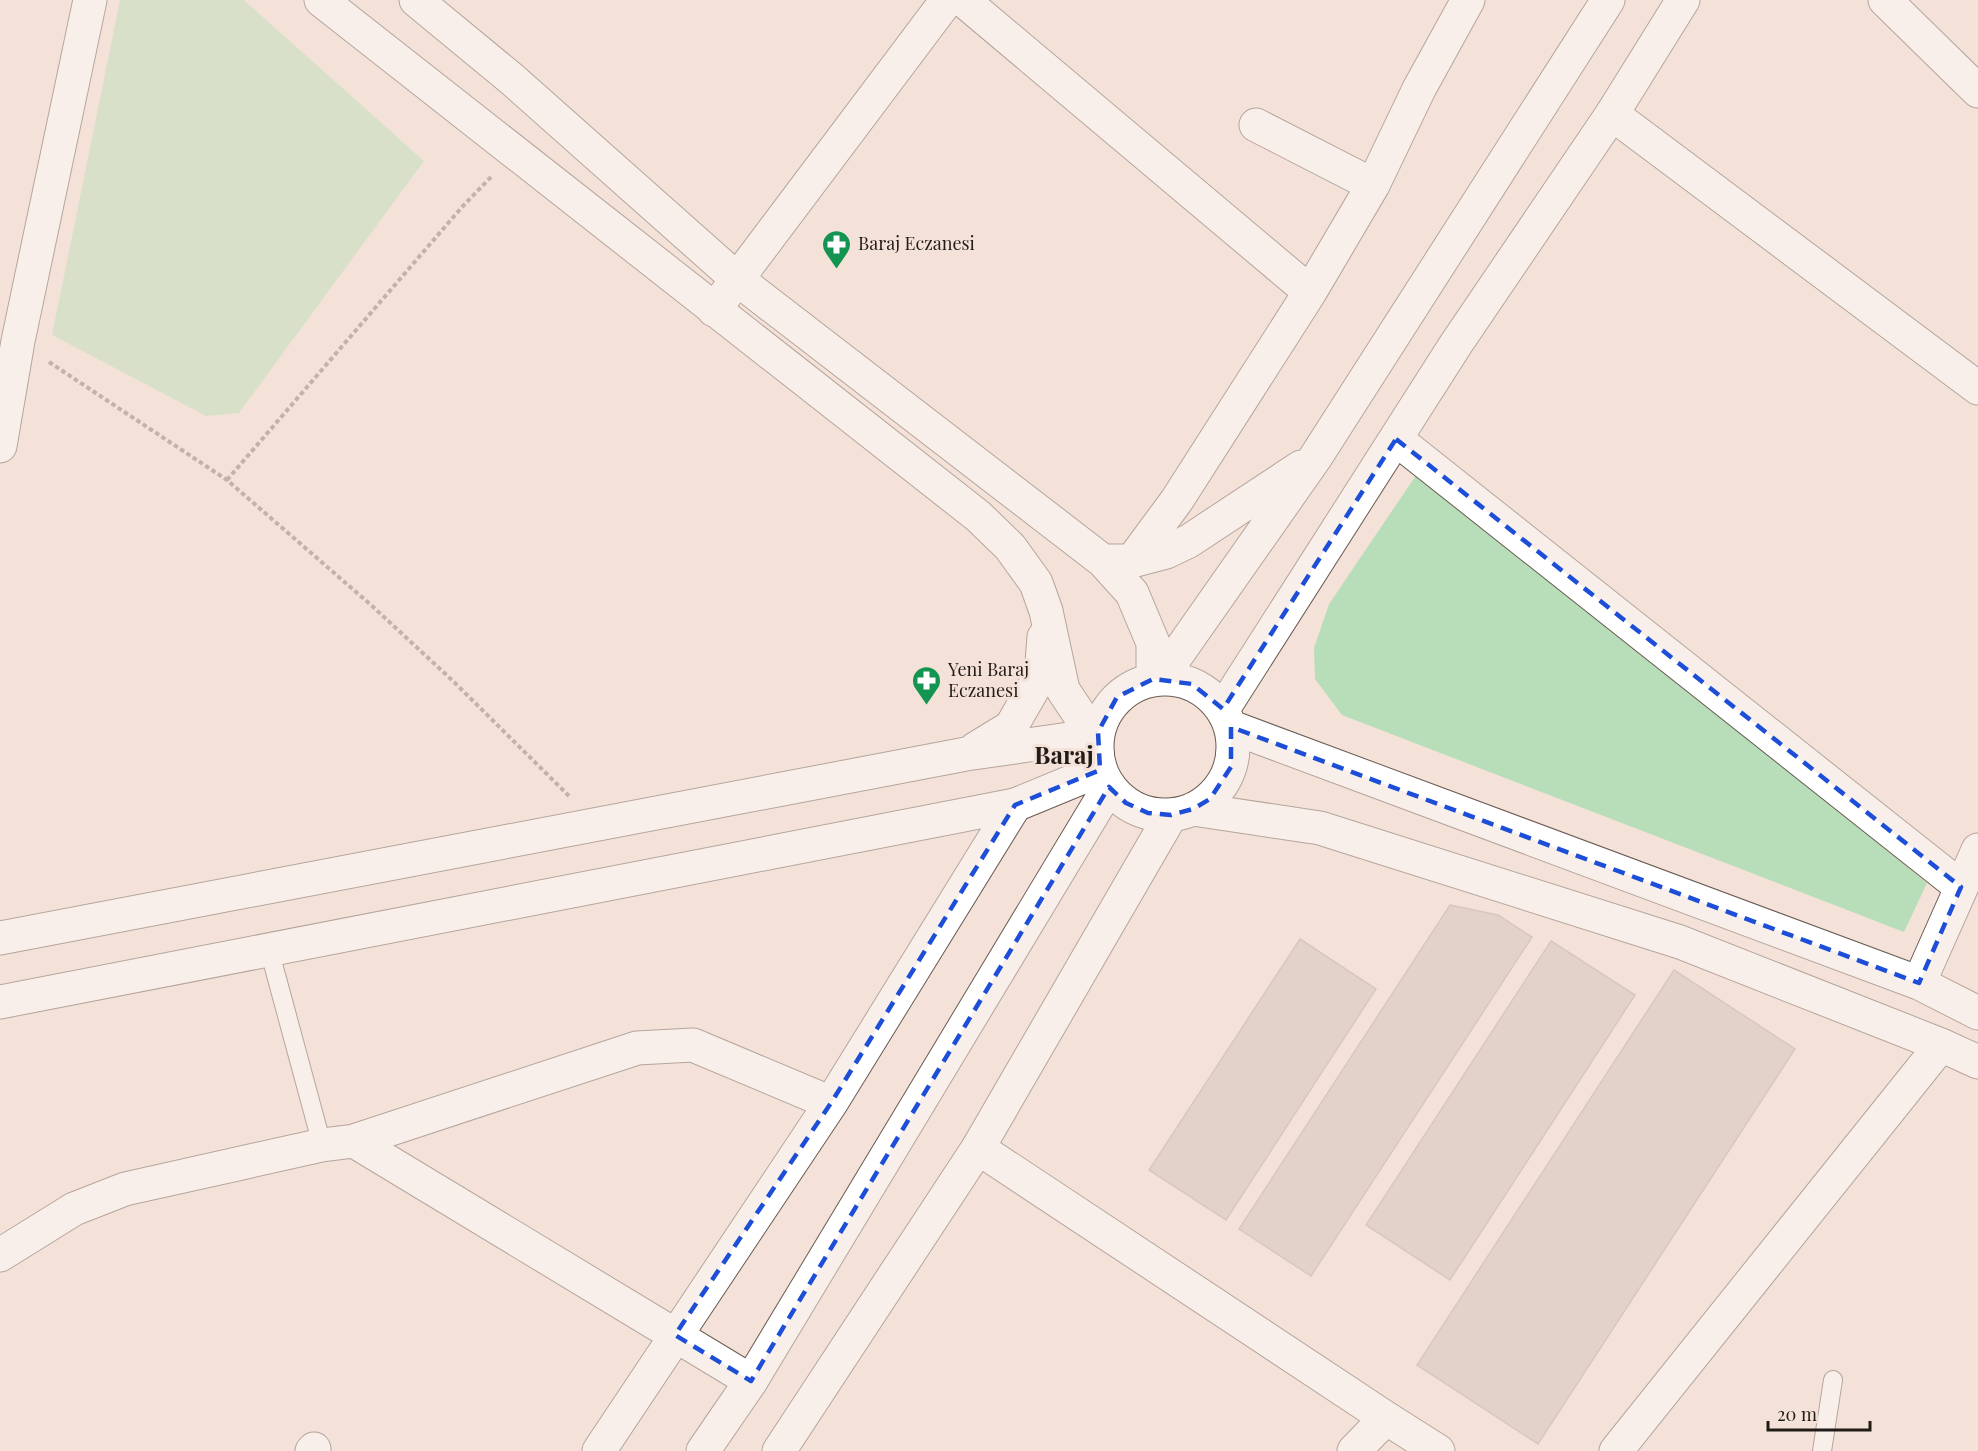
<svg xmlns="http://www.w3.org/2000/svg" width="1978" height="1451" viewBox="0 0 1978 1451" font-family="'Playfair Display',serif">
<rect width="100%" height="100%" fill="#f4e2d9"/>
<!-- green -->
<path fill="#b7ddb9" d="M120 0H244L424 161 239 413 206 416 52 335Z
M1421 468 1927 883 1904 932 1342 715 1315 679 1314 648 1329 604Z"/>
<!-- building -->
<path fill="#cebfb4" stroke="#b6a79d" stroke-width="1.5" d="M1450 905 1498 915 1532 937 1311 1276 1239 1229Z
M1300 939 1376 989 1226 1220 1149 1170Z
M1551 941 1635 995 1450 1280 1366 1225Z
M1674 970 1795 1049 1538 1444 1417 1365Z"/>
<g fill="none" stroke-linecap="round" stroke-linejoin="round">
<defs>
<path id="lane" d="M269 949 322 1145
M1822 1451 1833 1380"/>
<path id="street" d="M963 0 1310 292
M1885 0 1978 91
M1612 114 1978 388
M1256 125 1373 185
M714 310 947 0
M1396 439 1961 887
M0 446 18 341 90 0
M1132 561 1177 500 1310 292 1373 185 1419 89 1468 0
M1919 983 1978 850
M354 1141 751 1381
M978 1148 1386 1418 1438 1451
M0 1255 74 1209 125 1189 322 1145 354 1141 637 1048 693 1045 831 1103
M312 1451 314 1449
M599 1451 831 1103 1015 805
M1354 1451 1386 1418
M1616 1451 1941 1045"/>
<path id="secondary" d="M321 0 978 516 1010 547 1036 583 1046 611 1063 690 1079 714 1098 732
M416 0 513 80 737 279 1103 561 1132 593 1153 643V679
M1103 561H1132L1166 552 1189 541 1301 467
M1097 747a68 68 0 1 1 136 0a68 68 0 1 1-136 0Z
M1160 679 1315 458 1608 0
M1223 709 1456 344 1612 114 1683 0
M1231 727 1919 983 1978 1013
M975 749 1011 727 1041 675 1044 637
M1193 809 1320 828 1680 942 1941 1045 1978 1062
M0 938 966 754 1097 735
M0 1002 1015 805 1100 770
M703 1451 751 1381 1109 787
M779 1451 978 1148 1171 815"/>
</defs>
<!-- lane casing -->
<use href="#lane" stroke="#695b53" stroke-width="20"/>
<!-- street casing -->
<use href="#street" stroke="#695b53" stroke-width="35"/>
<!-- secondary casing -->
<use href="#secondary" stroke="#695b53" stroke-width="35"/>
<!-- path -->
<path stroke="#837872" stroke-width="4" stroke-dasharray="4.5 3" stroke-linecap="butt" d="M49 362 227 480 371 605 453 681 569 796
M227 480 462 207 491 177"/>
<!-- lane -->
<use href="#lane" stroke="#fff" stroke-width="18"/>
<!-- street -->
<use href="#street" stroke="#fff" stroke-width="33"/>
<!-- secondary -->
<use href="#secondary" stroke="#fff" stroke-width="33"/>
</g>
<!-- marked area -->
<path d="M0 0H1978V1451H0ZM1396 439 1961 887 1919 983 1231 727V767L1210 799 1193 809 1171 815 1148 813 1126 803 1109 787 751 1381 675 1335 831 1103 1015 805 1100 770 1098 732 1117 697 1153 679 1192 684 1223 709Z" fill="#f4e2d9" fill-opacity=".55" fill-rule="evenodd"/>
<path fill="none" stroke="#1d4ed8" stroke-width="4.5" stroke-dasharray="12 8" stroke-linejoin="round" d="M1396 439 1961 887 1919 983 1231 727V767L1210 799 1193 809 1171 815 1148 813 1126 803 1109 787 751 1381 675 1335 831 1103 1015 805 1100 770 1098 732 1117 697 1153 679 1192 684 1223 709Z"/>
<!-- icons -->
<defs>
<symbol id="pharmacy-pin" viewBox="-11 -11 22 30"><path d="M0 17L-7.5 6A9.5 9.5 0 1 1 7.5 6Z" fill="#149451" stroke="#f4e2d9"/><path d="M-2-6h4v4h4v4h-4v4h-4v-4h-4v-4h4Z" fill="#fff"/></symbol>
</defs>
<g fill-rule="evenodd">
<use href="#pharmacy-pin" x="820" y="228" width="33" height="45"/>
<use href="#pharmacy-pin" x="910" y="664" width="33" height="45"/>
</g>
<g text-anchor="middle" stroke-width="6" stroke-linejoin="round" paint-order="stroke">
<!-- poi labels -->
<g font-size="18" fill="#221c19" stroke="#f4e2d9" text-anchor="start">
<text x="858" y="250">Baraj Eczanesi</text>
<text x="948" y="676">Yeni Baraj<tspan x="948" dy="21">Eczanesi</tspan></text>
</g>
<!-- district labels -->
<g font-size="24" font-weight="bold" fill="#221c19" stroke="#f4e2d9">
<text x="1064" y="764">Baraj</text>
</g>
</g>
<!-- scale -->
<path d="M1768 1421v9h102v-9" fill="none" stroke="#221c19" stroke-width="3"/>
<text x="1777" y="1421" font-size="18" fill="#221c19" stroke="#f4e2d9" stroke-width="4.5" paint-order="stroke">20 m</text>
</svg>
